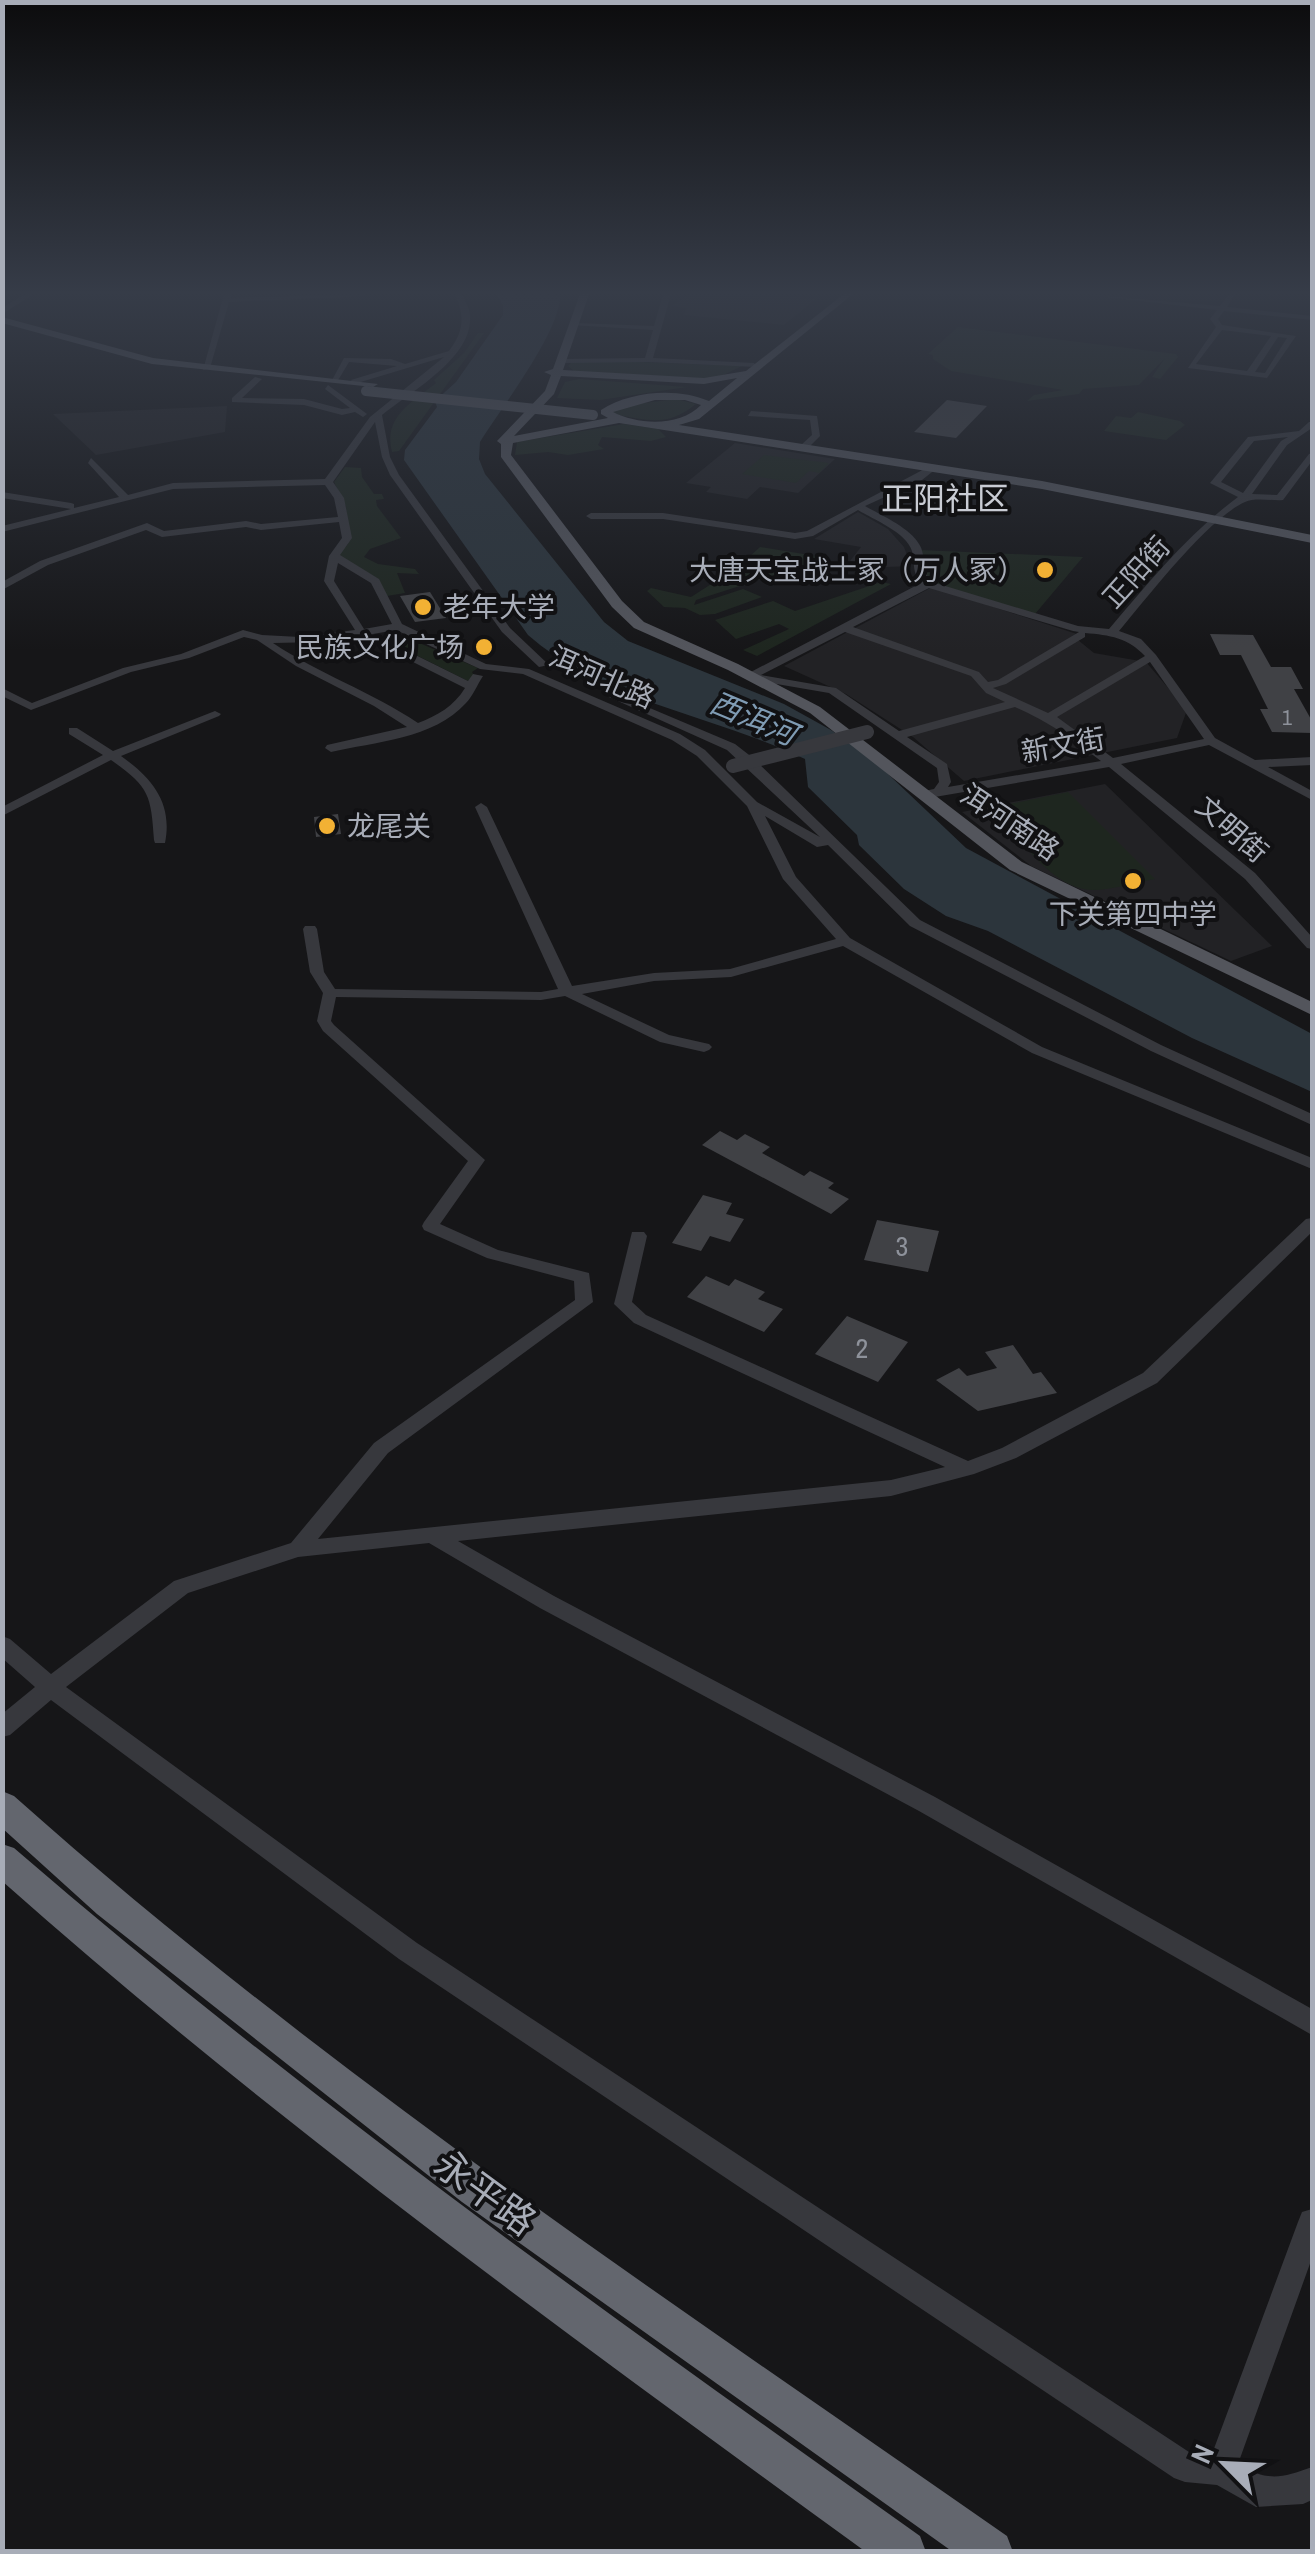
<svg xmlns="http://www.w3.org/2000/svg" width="1315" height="2554" viewBox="0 0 1315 2554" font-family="'Archivo Narrow','Noto Sans SC',sans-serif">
<rect width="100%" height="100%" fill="#161618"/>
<!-- built -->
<path fill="#222225" d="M689 294H770L816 299 784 325 684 315 686 308 671 306Z
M227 406 225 432 96 455 53 414Z
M735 443 835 459 798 493 760 487 747 499 706 492 711 487 686 483Z
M858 512 888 529 904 547 911 566 886 567 850 561 861 547 814 539Z
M932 587 1077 634 1078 640 1094 653 1146 662 1187 710 1177 738 964 781 913 737 846 694 784 666Z
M1105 784 1272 946 1231 961 1031 866 962 812Z"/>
<!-- green -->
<path fill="#1e261f" d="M958 327 1176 354 1178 357 1160 379 1152 377 1165 358 1139 385 1083 389 1079 394 1027 401 1034 395 1063 390 951 371 933 359V355L928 354Z
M478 333H484L399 451 392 452C383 417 411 403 436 383L434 380 464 353Z
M616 361 742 366 715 379 574 371 568 366 572 362Z
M579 379 687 387 600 400 557 398 565 382Z
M676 399 696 404C666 428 649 420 612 414L614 408 620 406Z
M1138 412 1180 421 1185 425 1166 440 1104 431 1116 416 1131 418Z
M624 424 658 429 666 437 651 441 602 437 598 445 604 449 568 455 548 452 515 455 517 442Z
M764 455 829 463 819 473 809 471 796 483 742 474Z
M345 467 361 468 362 477 374 494H382L384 499 376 500 377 506 401 538 370 549 364 557 378 564 415 569 419 574 397 573 405 593 387 596 377 578 337 556 348 544 346 507 334 482Z
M760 547 828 558 696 600 694 605 743 589 762 597 715 614 700 615 685 608 664 607 647 591 651 588 691 597 738 567C751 569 767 575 775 562L749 557Z
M920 550 1083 557 1035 614 931 583 921 566Z
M881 582 891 584 757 656 743 650 789 629 779 624 736 639 715 620 773 601 795 611Z
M403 636 478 668 472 672 475 677 468 681 388 641Z
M1068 792 1155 879C1135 883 1112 890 1092 890 1054 889 1025 844 1001 819L1005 805Z"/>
<!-- water -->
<path fill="#2c353c" d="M496 294H560C562 330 501 408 480 442L479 459 485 474 604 622 628 641 784 704 831 730 869 756 966 848 1312 1034V1092L1192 1038 988 931 946 916 904 889 859 845 857 835 808 787 805 759C714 715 606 703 528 635L404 460 405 450 437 407 435 401 456 382 503 315V305Z"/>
<!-- building -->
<path fill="#404145" d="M947 400 987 406 956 438 914 432Z
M430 592 446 618 415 622 400 596Z
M1210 634 1253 635 1271 667H1291L1303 689H1294L1312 721V733L1272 732 1260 709H1268L1241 655H1220Z
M338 814 341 834 316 837 314 817Z
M720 1131 737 1140 745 1134 770 1147 762 1153 804 1176 810 1171 834 1183 828 1188 849 1199 831 1214 702 1145Z
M703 1195 732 1203 726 1214 744 1219 730 1242 710 1236 701 1251 672 1243Z
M877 1220 939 1231 928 1272 864 1260Z
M706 1276 729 1286 735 1279 765 1292 758 1299 783 1309 764 1332 687 1297Z
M847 1316 908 1342 878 1382 815 1354Z
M1013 1345 1033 1374 1041 1372 1057 1393 978 1411 936 1380 959 1368 967 1376 997 1368 985 1352Z"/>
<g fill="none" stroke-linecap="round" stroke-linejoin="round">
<!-- minor -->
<path fill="#37383d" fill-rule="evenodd" d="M25 294H34L2 314V308Z
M224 294H231V298L364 294 368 296 229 302 210 368 203 370Z
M455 294H462C465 301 470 309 470 316 473 358 410 392 382 415L390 457 399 475 510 628 549 665 539 667 502 632 390 475 382 457 375 422 333 482 344 498 352 538 340 555 379 579 402 624 486 664 529 669 680 734 705 750 757 802 820 837 727 750 609 697 619 695 735 744 753 758 920 920 1161 1045 1312 1114V1125L1151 1051 910 926 828 845 817 847 765 816 796 877 850 938 1042 1047 1312 1158V1169L1032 1053 843 946 731 977 654 981 582 994 669 1035 709 1044 712 1047 709 1050 704 1052 660 1042 565 996 541 1000 336 997 331 1021 334 1025 485 1160 440 1224 498 1250 589 1273 593 1302 388 1453 318 1539 891 1480 945 1467 634 1323 614 1304 632 1232H644L647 1236 632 1302 646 1315 968 1461 1002 1448 1143 1373 1306 1219 1312 1218V1232L1157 1383 1016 1458 974 1474 891 1496 458 1541 554 1596 935 1797 1312 2009V2035L919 1811 540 1608 429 1543 298 1557 188 1593 66 1687 417 1943 1189 2452 1212 2454 1298 2222 1302 2212 1312 2209V2258L1238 2464C1267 2482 1282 2478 1312 2467V2500L1303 2504 1256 2507 1217 2485 1185 2482 1174 2478 399 1959 51 1700 10 1735 2 1737V1714L35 1687 2 1658V1636L10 1639 51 1674 174 1581 291 1543 374 1443 575 1300 574 1281 487 1258 424 1230 422 1226 424 1222 468 1161 323 1031 317 1021 323 993 310 972 303 929 305 926H315L317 929 324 972 335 989 541 992 558 989 475 807 481 803 487 807 572 986 654 973 730 969 836 939 783 879 747 806 697 756 672 740 523 674 480 669 396 630 373 634 468 681 473 674 483 676C477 685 473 696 466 703 434 739 374 742 331 752L325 748 327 745 407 727 374 706 296 666 257 640 244 637 189 658 131 672 31 710 2 696V688L32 703 123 668 181 654 243 630 262 635 300 637 355 630 324 581 329 556 342 538 339 522 261 530 246 527 162 537 146 530 48 565 2 590V582L40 561 147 523 164 531 246 521 261 524 338 517 334 498 325 485 173 489 2 532V526L71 509 2 498V492L71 503 74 504V508L119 497 88 463 91 458 128 495 173 483 325 479 370 417 444 357 354 384 351 380 397 366 349 362 337 382H331L344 358 391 359 405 364 449 351C464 331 465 317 455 294ZM338 563 371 583 392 624 364 629 334 581ZM361 636 465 688C454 706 437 716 418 723 372 692 319 674 273 643L320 642Z
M663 294H671L653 358 754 363 757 367 648 362 561 363 557 361 561 359 645 358 653 330 571 325 575 323 654 326Z
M1081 294 1220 306 1229 294H1235L1227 307 1312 316V320L1224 311 1218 319 1222 325 1296 336 1267 378 1188 368 1216 327 1210 319 1217 310ZM1222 330 1271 336 1247 371 1196 364ZM1278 337 1287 338 1265 373 1255 372Z
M255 377 262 379 242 398 304 399 342 409 350 408 325 389 328 385 367 414 363 417 355 412 342 415 304 405 232 402V398Z
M751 411 817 416 820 436 807 449H801V445L812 435 810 420 748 416Z
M1309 422H1312V428L1287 445 1252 494 1277 495 1309 454 1312 453V461L1283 500C1272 501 1255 497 1245 502 1207 519 1147 598 1119 631L1141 639 1156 655 1215 738 1255 760 1312 757V765L1268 767 1312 791V800L1209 745 1121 764 1255 873 1312 937V949L1307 948 1245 879 1109 767 923 799 917 795 919 792 934 789 939 782 937 768 829 693 747 679V674L921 583C912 573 915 564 912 551 906 532 874 520 858 510L813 536 795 539 663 519H591L586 516 591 513H663L795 533 807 531 932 465 937 468 922 480 865 506C882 516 909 527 919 544 927 556 920 570 932 582L1078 626 1109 629C1149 582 1188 534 1238 497L1210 483 1248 437 1299 431ZM1288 437 1281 441 1243 493 1221 482 1254 441ZM929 588 1073 631 1079 632 998 680 988 682 979 672 853 627ZM845 632 971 676 986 693 1005 702 899 731 836 688 761 675ZM1085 633C1110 635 1128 638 1145 656L1048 713 993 688 1006 684 1085 637ZM1150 662 1204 739 1113 758 1057 717ZM1015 707C1049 722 1070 737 1101 761L948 787 951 782 947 764 907 737Z
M215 711 221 714 219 716 121 756C152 778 173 803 165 843H155L154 840C151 794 149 787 111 760L2 816V807L103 755 69 734V728H77L113 751Z"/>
<!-- major -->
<path fill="#53555c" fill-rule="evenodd" d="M580 294H589L563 370 704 378 746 371 844 294H853L699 419 679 425 1042 481 1312 535V543L1042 489 619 423 513 443 511 455 622 601 644 622 738 664 820 707 1022 862 1312 1002V1015L1010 870 810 713 728 670 634 628 612 607 501 457V444L497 441 545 391 551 375 544 372 553 369ZM561 376 704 384 737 378 709 401C677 387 630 391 601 410V414L608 418 514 436 554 394ZM655 400H685L701 405C680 427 638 425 613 412Z
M2 317 153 358 378 384 373 387 152 364 2 323Z"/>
<!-- highway -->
<path fill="#63666e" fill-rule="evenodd" d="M2 1791 14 1796C322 2071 669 2300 1007 2536L1013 2552H953L462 2202 97 1914 2 1828Z
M2 1844 14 1848C302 2097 610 2316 920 2536L926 2552H866C571 2337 276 2124 2 1881Z"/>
<!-- minor-bridge -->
<path stroke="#37383d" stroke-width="14" d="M733 766 867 732"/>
<!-- major-bridge -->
<path stroke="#53555c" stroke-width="10" d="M366 391 593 415"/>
</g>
<!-- sky -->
<linearGradient id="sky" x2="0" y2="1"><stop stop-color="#0c0c0d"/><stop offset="0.45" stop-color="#363c48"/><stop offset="1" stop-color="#363c48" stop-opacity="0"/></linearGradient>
<rect width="1315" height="651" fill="url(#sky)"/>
<!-- markers -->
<g fill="#f2b134" stroke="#111113" stroke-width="4">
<circle cx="1045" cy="570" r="10"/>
<circle cx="423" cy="607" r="10"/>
<circle cx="484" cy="647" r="10"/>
<circle cx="327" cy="826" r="10"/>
<circle cx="1133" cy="881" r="10"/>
</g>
<g text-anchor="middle" stroke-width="8" stroke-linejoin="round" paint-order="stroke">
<!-- far-number labels -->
<g font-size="22" fill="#8e929b">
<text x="1287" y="725">1</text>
</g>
<!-- far-poi labels -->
<g font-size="28" fill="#a8adb8" stroke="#111113" text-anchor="end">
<text x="1025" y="580">大唐天宝战士冢（万人冢）</text>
<text x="443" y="617" text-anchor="start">老年大学</text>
<text x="464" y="657">民族文化广场</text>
<text x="347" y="836" text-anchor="start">龙尾关</text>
<text x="1133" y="924" text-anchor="middle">下关第四中学</text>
</g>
<!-- far-street labels -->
<g font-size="28" fill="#a8adb8" stroke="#111113">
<text transform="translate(1136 572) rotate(-48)" y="10">正阳街</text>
<text transform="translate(602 677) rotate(24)" y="10">洱河北路</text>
<text transform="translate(1063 745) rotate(-10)" y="10">新文街</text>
<text transform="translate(1010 822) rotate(34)" y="10">洱河南路</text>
<text transform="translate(1232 829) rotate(41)" y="10">文明街</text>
</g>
<!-- number labels -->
<g font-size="28" fill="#8e929b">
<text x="902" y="1256">3</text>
<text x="862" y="1358">2</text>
</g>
<!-- far-water labels -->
<g font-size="30" font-style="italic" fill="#7f9bb3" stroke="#111113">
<text transform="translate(753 719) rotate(23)" y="10">西洱河</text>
</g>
<!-- far-quarter labels -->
<g font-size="32" fill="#c9ccd4" stroke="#111113">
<text x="945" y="510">正阳社区</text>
</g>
<!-- near-street labels -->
<g font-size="38" fill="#a8adb8" stroke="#111113">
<text transform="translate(485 2193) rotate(36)" y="13">永平路</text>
</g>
</g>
<!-- border -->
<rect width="1315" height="2554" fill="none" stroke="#a8adb8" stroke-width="10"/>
<!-- north arrow -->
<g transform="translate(1225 2464) rotate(294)" stroke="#111113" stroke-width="8" paint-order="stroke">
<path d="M0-8L18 38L0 25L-18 38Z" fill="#a8adb8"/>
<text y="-15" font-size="28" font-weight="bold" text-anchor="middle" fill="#a8adb8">N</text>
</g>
</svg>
